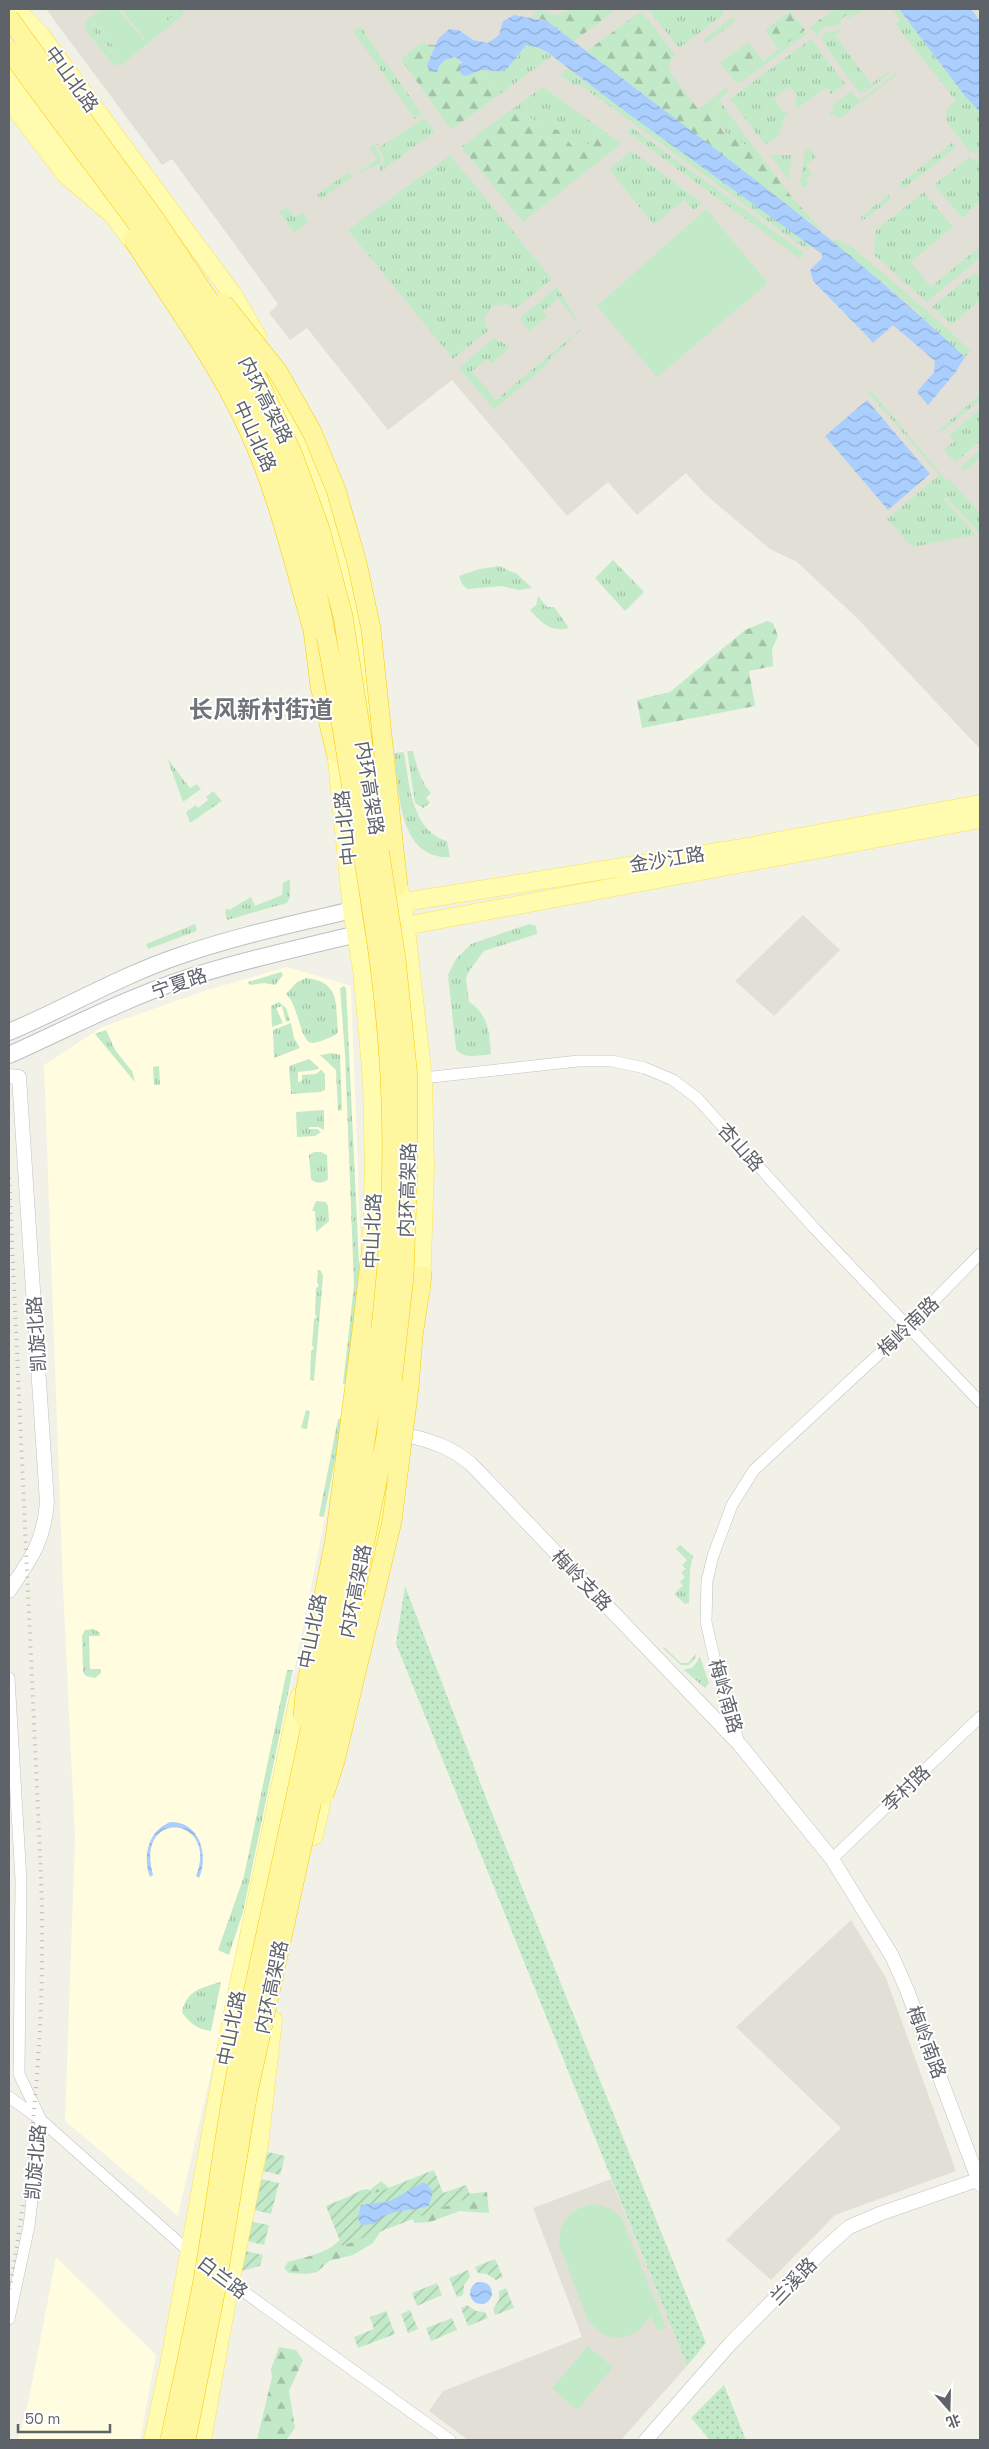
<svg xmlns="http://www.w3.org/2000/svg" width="989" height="2449" viewBox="0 0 989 2449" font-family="'Space Grotesk','Noto Sans SC',sans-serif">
<defs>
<pattern id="grass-tufts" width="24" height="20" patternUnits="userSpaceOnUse" patternTransform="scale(1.25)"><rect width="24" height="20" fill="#c3eac8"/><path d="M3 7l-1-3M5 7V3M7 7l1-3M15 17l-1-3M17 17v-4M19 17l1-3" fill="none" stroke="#a2c1a6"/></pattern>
<pattern id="forest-firs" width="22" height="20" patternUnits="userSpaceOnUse" patternTransform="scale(1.25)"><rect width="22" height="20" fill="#c3eac8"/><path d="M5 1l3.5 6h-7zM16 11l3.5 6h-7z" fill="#a2c1a6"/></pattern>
<pattern id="park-dots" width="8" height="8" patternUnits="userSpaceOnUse" patternTransform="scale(1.25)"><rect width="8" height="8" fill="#c3eac8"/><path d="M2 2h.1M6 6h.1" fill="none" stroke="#a2c1a6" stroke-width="1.8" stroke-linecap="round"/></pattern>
<pattern id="garden-furrows" width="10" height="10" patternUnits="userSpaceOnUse" patternTransform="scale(1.25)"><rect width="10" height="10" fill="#c3eac8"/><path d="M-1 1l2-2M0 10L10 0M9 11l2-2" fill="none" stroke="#a2c1a6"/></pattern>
<pattern id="water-waves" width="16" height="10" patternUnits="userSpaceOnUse" patternTransform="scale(1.25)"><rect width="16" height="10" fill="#aacfff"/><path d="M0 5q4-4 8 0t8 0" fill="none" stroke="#8eabd2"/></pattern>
</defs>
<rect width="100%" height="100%" fill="#f2f1e7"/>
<!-- commercial -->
<path fill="#fffcdf" d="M287 967 351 986 362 1284 345 1419 224 2016 178 2216 65 2121 75 1838 63 1587 44 1065 102 1027 207 990Z
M56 2257 156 2355 140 2440H18L29 2399Z"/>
<!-- education -->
<path fill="#e2e0d6" d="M46 9H980V749L857 618 797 562 770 549 705 494 686 473 637 515 608 482 567 516 452 380 388 430 307 328 290 340 269 313 278 304 217 220 172 159 162 165Z
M803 915 840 950 774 1016 735 981Z
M851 1920 886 1978 956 2171 835 2215 771 2280 726 2240 841 2128 736 2027Z
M611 2179 687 2366 621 2440H468L429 2411 443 2391 582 2337 533 2208Z"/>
<!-- grass -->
<path fill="url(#grass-tufts)" d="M156 9H178V11L166 22Z
M648 9H724L722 16 679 48Z
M892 9H899L965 96 980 112V154L969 151 946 121 947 108 956 101 895 24 900 20Z
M731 18 736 21 706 43 703 40Z
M93 22 123 57 117 58 92 30Z
M360 26 422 114 415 119 353 31Z
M804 30 807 34 740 83 735 82Z
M842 30 835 35 871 84 889 71V74L865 92 858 91 822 41 823 34 831 31Z
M811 39 845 84 831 94 826 87 798 108 795 105 797 95 789 87 774 98 783 111 789 114 784 118 779 136 765 145 730 99Z
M526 45 536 47 552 56 500 94 499 89 481 70C510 73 509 63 526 45Z
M568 69 811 245 807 250 582 86 572 84 560 75Z
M896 73 898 74 839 119 836 115 831 116 829 113 834 109 832 106 851 91 860 100Z
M728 86V93L719 100 757 151C735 143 716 129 712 106L716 103 713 98Z
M543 87 601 129 597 138 582 148 572 147 558 130 545 127 523 113 511 110Z
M425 118 435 132 381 171 379 167C387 161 383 155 378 148Z
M631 127 804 253 800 259 627 132Z
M377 143 378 145 375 148 381 157V162L372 169 370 167 360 174 359 172 377 159 369 148Z
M952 143 956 148 903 189 899 184Z
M809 148 816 157 806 165 813 174 806 180 809 184 803 188 800 181 805 151Z
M632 151 702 203 694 210 684 200 654 225 609 169Z
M450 155 552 279 515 309 507 304 493 306 484 319 488 331 453 359 348 230Z
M770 155H792L788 180Z
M968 158 980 161V202L962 218 934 185Z
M348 172 352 177 320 200 317 195Z
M924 192 953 227 911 262 931 287 978 248 980 258 927 302 874 255 876 230Z
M889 195 891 199 862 221 861 216Z
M287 207 295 217 302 212 309 222 294 233 279 212Z
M835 238 852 247 931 314 971 351 965 357 912 307 832 242Z
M975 272 980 278V300L952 325 932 307Z
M557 287 582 328 543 368 494 409 459 368 494 338 510 347 491 364 487 359 472 371 496 400 582 328 558 299 543 311 547 317 530 331 521 320V317Z
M871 390 945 479 948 478 980 513V534L946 497 944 499 976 535 912 547 887 519 939 475 868 392Z
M980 395V400L942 432 940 429Z
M980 409V441L955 463 944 450 954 441 949 435Z
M980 450V458L965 471 961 467Z
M613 560 644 592 625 611 595 578Z
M499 566 517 574 532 588 519 590 502 586 467 589 462 584 459 576 480 569Z
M538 596 547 607H554L569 628C550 633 541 622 530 610L536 605Z
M407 751H413C417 766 420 781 431 793L426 798 430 803 423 808 415 803Z
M404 752C409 782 411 831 447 841L450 857C398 860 399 789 394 753Z
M167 758 190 788 197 784 201 789 183 802Z
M213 791 222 801 190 823 186 812 196 805 198 808 208 800 206 797Z
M290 879V897L287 903 227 920 225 912 227 908 229 910 251 897 255 906 282 895 283 883Z
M195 924 197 931 148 949 146 944Z
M529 924 536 926 537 934 484 951 469 971 466 979 469 1002C489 1015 489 1032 491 1054 479 1055 464 1060 456 1049L448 975 456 959 471 944Z
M281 972 283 975 275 985 264 983 250 985 248 982Z
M306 978C341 982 335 1003 338 1032L335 1035C329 1038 320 1042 313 1043 300 1044 299 1005 286 994L297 982Z
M344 986 346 988 360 1285 348 1384H343L354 1285 345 1054 340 988Z
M279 1002 286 1008 290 1020 286 1022 282 1006 276 1008 283 1023 272 1027 271 1006Z
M291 1023 294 1038 300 1048 274 1058 273 1030Z
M106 1030 115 1050 132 1071 135 1082 95 1034Z
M332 1053 340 1055 342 1110 338 1111 336 1070 320 1055Z
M309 1059 319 1068 315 1070 298 1072V1082L302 1081V1075L316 1074 321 1070 325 1074V1090L320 1092 291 1094 289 1066Z
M159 1066 160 1085H154L153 1067Z
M324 1110V1130L318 1127H309V1129H317L321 1132 315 1136 297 1137 296 1112Z
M314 1152H321L327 1155 328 1179C324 1184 315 1184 311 1179L309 1155Z
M316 1201 326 1202 328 1206 329 1221 316 1232 315 1211H312Z
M318 1270 321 1271 323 1276 314 1381 310 1380 311 1351 314 1348 312 1345 314 1319 317 1317 315 1314 316 1288 319 1286 317 1282Z
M306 1410 310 1411 307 1429 301 1428Z
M338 1419H343L324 1517 319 1516Z
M680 1545 693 1556 690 1570 689 1603 685 1604 674 1594 683 1585 680 1582 685 1577 681 1573 686 1569 682 1565 687 1560 676 1549Z
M93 1629 99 1632 100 1636H89L90 1669H101V1673L95 1678 86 1676 83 1672 82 1636 85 1630Z
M664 1647 681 1663H688L696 1654 695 1659 689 1665H681L663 1648Z
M700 1657 709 1683 705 1688 684 1670 693 1667Z
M287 1670H293L243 1912 229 1955 218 1950 244 1876Z
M221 1982 211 2031C197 2029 190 2024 182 2012 187 1990 201 1988 221 1982Z"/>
<!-- forest -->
<path fill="url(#forest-firs)" d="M538 9 555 15 574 9H611L613 12 574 41 547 21 533 17Z
M834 9H867L849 18 846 15 839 21 841 24 823 28 817 36 810 27Z
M641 11 675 54 670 62V73L698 109 713 98 717 103 712 106 714 115 723 132 757 151 791 196 824 233 587 51Z
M790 11 805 30 779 49 765 30Z
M748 42 763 61 735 82 720 63Z
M420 44 435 45 429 58 439 64 446 58 455 57 473 74 481 70 499 89 500 94 451 130 401 59Z
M511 110 523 113 545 127 558 130 573 147 582 148 597 138 601 129 622 143 523 222 461 147Z
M767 621 773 623 778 636 772 649 773 666 749 671 755 706 642 728 637 700 670 692 745 630Z
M426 2173 439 2192 452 2195 487 2192 489 2213 460 2211 430 2222 414 2223 404 2184Z
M381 2181 391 2190 396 2216 380 2232 373 2243 353 2255 329 2261 317 2272 308 2274 289 2273 284 2268 288 2262C305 2257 330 2253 341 2238L348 2198C355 2193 361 2188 370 2190Z
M279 2347 296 2350 303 2360 289 2391 295 2428 286 2440H257L272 2377 271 2369Z"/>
<!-- park -->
<path fill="url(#park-dots)" d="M405 1586 488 1803 706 2343 687 2366 396 1644Z
M724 2385 746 2440H710L691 2418Z"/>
<!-- garden -->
<path fill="url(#garden-furrows)" d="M268 2152 285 2156 280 2175 263 2171Z
M434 2170 443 2193 466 2185 470 2195 466 2199 342 2246 326 2206 366 2189 373 2193 378 2192Z
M261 2179 279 2183 271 2214 254 2210Z
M252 2222 269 2225 264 2245 247 2241Z
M245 2251 263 2255 260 2266 241 2271Z
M495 2259 503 2277 496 2280 487 2274 478 2273 475 2267Z
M468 2270 470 2277 464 2285 463 2295 457 2297 449 2278Z
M437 2283 442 2295 417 2306 412 2293Z
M506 2288 514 2308 495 2315 493 2309 499 2300V2291Z
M467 2305 476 2311 485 2312 488 2318 468 2326 461 2308Z
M410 2310 418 2329 408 2333 401 2314Z
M386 2311 395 2334 358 2348 354 2337 374 2329 370 2317Z
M452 2318 457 2330 431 2341 426 2328Z"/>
<!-- pitch -->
<path fill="#c3eac8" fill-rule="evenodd" d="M101 9H118L144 40 145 39 121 9H156L166 22 177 13 178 9 185 10 182 16 122 64 117 66 112 63 84 28 87 20ZM93 22H94L123 58H116L92 30Z
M706 209 768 283 657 377 597 306Z
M591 2204C604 2205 611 2208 621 2217L666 2328 657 2330 651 2315C635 2343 608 2346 588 2320L559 2245C559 2222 569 2210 591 2204Z
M588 2346 613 2367 577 2410 552 2388Z"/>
<!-- water -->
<path fill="url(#water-waves)" d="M899 9H971L980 21V112L965 96Z
M514 15 547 21 568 37C704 141 841 240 965 357L955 373 928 405 917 392 934 372 935 361 893 325 873 343 865 334 813 281 810 270 822 258V254L622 109 547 52 536 47 526 45 507 69 498 71 481 70 466 76 461 74 459 69 462 62 455 57C445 59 440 62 437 72L430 71 427 65 438 39 449 29 459 30 473 40 488 43 499 35 503 21Z
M867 400 930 474 888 510 825 436Z
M171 1822C200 1822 209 1855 199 1878L196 1876C220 1816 134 1807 153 1875L150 1877C142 1856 149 1829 171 1822Z
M424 2182 433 2191 429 2206C412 2212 387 2208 375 2224L361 2225 358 2218 361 2205 390 2201Z
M470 2293a11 11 0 1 1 22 0a11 11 0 1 1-22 0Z"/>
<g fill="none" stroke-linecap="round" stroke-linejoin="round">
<defs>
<path id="minor" d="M423 1078 578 1061H612L645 1068 673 1080 697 1098 816 1230 980 1402
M9 1678 21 1880 19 2074 41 2120 29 2226 9 2319
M739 1743 718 1674 706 1622 707 1581 713 1556 732 1505 754 1470 909 1326 980 1254
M832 1859 980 1717
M9 2097 41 2120 193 2255
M226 2279 450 2440"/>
<path id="tertiary" d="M9 1076 19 1077 47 1503C43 1544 31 1558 9 1591
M411 1436C437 1443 450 1447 471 1464L740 1745 832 1859 892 1956 907 1990 980 2184
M646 2440 730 2344 821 2252 849 2227 882 2213 980 2179"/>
<path id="secondary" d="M9 1032C66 1008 120 976 179 956 236 936 294 924 352 910
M9 1055C67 1029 126 998 187 978 243 960 300 948 357 934"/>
<path id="primary" d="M16 9 39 33 233 295 257 336
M9 77 94 191
M9 100 66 175 113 215 140 251
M254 356C283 400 304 447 321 497
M325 467 326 511 356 608 369 730
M335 739 352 910 362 969 372 1079 374 1167 371 1258
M394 871 403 903 423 1078 425 1168 421 1290
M392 904 736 849 980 804
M394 928 980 819
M366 1591 393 1452
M314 1836 326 1780
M153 2440 170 2360 232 2017 299 1697
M202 2440 230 2283 259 2145 273 2020"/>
<path id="trunk" d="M313 630 320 686 336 753
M393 841 398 886
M362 1330 372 1244
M409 1387 413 1336 422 1276"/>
</defs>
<!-- minor casing -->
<use href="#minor" stroke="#bfc0c6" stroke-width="12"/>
<!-- tertiary casing -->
<use href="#tertiary" stroke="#bfc0c6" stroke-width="15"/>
<!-- secondary casing -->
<use href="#secondary" stroke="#bcbfc6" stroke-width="18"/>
<!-- primary casing -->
<use href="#primary" stroke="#fbe257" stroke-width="19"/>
<!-- trunk casing -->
<use href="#trunk" stroke="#f9ca00" stroke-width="20"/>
<!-- minor -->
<use href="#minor" stroke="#fff" stroke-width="11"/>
<!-- tertiary -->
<use href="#tertiary" stroke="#fff" stroke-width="14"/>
<!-- secondary -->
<use href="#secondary" stroke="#fff" stroke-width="16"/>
<!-- primary -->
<use href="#primary" stroke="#fffcaf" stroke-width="18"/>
<!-- trunk -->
<use href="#trunk" stroke="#fff6a0" stroke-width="19"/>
<!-- rail -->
<path stroke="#b8b9ba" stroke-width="4" stroke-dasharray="1 6" stroke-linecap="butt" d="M9 1178 41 1876C46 2018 34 2152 9 2292"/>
<defs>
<path id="trunk-bridge" d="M9 18 157 222 216 311 256 375 293 455 320 529 343 616 396 959 408 1078V1168L404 1276 386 1437 320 1764 248 2092 216 2288 186 2440
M9 50C95 172 198 289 262 425 312 532 330 650 348 765 365 868 385 972 390 1077 399 1237 375 1395 346 1552 315 1717 277 1880 242 2044 225 2122 217 2202 203 2280 193 2334 181 2387 170 2440
M133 239C170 298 214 357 244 420 276 486 293 560 313 630
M223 303 278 372 312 432 336 490 357 563 371 629 393 841
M303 1717 305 1693 335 1539 362 1330
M324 1795 335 1761 392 1521 409 1387"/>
</defs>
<!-- trunk-bridge casing -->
<use href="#trunk-bridge" stroke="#f9ca00" stroke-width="20" stroke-linecap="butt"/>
<!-- trunk-bridge -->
<use href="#trunk-bridge" stroke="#fff6a0" stroke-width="19"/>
</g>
<g text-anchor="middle" stroke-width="4" stroke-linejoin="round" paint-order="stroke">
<!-- street labels -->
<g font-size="19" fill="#5e6269" stroke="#fff">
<text transform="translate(72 79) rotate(54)" y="7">中山北路</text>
<text transform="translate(266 400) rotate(63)" y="7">内环高架路</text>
<text transform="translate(255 436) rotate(65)" y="7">中山北路</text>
<text transform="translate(370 788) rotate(81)" y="7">内环高架路</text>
<text transform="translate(345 828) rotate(-96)" y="7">中山北路</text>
<text transform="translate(667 859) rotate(-9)" y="7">金沙江路</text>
<text transform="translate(179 983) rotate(-19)" y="7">宁夏路</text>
<text transform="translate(741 1147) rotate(48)" y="7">杏山路</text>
<text transform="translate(407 1190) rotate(-88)" y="7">内环高架路</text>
<text transform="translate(372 1231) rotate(-88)" y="7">中山北路</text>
<text transform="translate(908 1326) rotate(-44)" y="7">梅岭南路</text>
<text transform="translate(36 1334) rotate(-94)" y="7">凯旋北路</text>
<text transform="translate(582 1580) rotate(46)" y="7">梅岭支路</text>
<text transform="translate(355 1591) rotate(-79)" y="7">内环高架路</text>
<text transform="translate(312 1631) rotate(-79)" y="7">中山北路</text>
<text transform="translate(726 1696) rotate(74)" y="7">梅岭南路</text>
<text transform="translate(906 1788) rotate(-44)" y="7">李村路</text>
<text transform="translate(271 1987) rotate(-78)" y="7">内环高架路</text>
<text transform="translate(231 2028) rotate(-79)" y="7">中山北路</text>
<text transform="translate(927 2042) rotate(69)" y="7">梅岭南路</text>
<text transform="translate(35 2162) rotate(-85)" y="7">凯旋北路</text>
<text transform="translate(223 2277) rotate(37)" y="7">白兰路</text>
<text transform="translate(793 2281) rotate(-46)" y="7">兰溪路</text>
</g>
<!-- district labels -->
<g font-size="24" font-weight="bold" fill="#6f747b" stroke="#fff">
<text x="261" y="718">长风新村街道</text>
</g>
</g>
<!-- border -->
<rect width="989" height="2449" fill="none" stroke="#5e6269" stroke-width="20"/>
<!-- north arrow -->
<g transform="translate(949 2409) rotate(160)" stroke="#ffffff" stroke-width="4" paint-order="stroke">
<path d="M0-4L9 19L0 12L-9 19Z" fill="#5e6269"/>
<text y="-8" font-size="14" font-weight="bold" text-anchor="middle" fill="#5e6269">北</text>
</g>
<!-- scale -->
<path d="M18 2424v8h92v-8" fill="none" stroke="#5e6269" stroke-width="2.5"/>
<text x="25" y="2424" font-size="15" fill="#5e6269" stroke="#ffffff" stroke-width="4" paint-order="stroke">50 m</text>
</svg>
